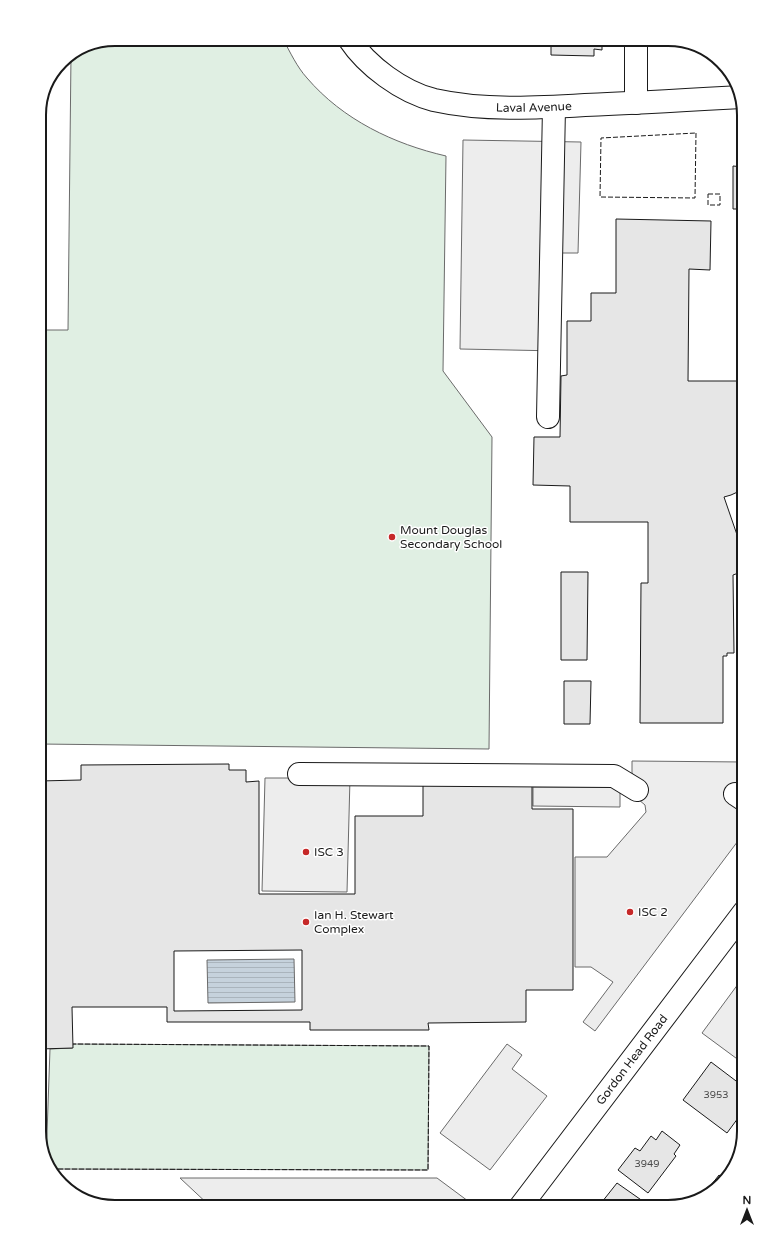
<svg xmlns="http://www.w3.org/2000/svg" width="783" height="1246" viewBox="0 0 783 1246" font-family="'Varela Round',sans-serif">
<defs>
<pattern id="water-rules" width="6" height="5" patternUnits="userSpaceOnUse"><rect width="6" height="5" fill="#c6d2dc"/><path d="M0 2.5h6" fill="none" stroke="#aab4bc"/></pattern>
</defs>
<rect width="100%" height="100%" fill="#fff"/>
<!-- grass -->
<path fill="#e0efe3" stroke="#6a6a6a" d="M115 39H283C290 52 297 67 307 78 343 120 394 144 446 156L443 371 492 437 489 749 39 744V330H68L71 55 86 45Z
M73 1044 429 1046 428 1170 51 1169 46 1162 50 1049 72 1048Z
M39 1066H41V1139L39 1131Z"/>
<!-- parking -->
<path fill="#ededed" stroke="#6a6a6a" d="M463 140 581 142 578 253H561L559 351 460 349Z
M632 761 744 762V833L595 1031 583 1022 613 982 591 967H575V857H607L646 812 645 805 632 794Z
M265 778H350L347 892 262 891Z
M533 787H620V807L533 806Z
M744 976V1064L702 1033Z
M507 1044 522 1055 512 1069 547 1096 490 1170 440 1133Z
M180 1178H437L468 1201 463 1207H211Z"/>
<!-- water -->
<path fill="url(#water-rules)" stroke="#6a6a6a" d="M294 959 295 1002 208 1003 207 960Z"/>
<!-- building -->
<path fill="#e6e6e6" stroke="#1a1a1a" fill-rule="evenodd" d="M447 39H487V42Z
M551 39H602V50L594 49V56L551 55Z
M733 166 744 167V209H733Z
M616 219 711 221 710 270 689 269 688 381H744V489L731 495 724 497 744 555V571L733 575 734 653H727V656H723V723H640L641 583H648V522H570V486L533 485 534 437H560L561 376 567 375V321H591V293H616Z
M561 572H588L587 660H561Z
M564 681H591L590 724H564Z
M229 764V770H246V782L259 781V894H355V816H423V779H532V809H573V990H526V1022L428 1023 429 1030H310V1022H167V1007H72L73 1048 39 1049V781L81 780V765ZM302 950V1010L174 1011V951Z
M711 1062 744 1087V1110L727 1133 683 1100Z
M662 1131 680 1145 674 1154 676 1156 648 1193 618 1170 635 1148 640 1151 651 1136 656 1140Z
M719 1175 724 1179 707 1194 705 1193Z
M617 1183 647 1204 645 1207H598Z"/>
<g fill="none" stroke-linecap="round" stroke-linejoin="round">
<defs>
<g id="minor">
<path id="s1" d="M349 39C367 66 402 92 434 100 483 111 536 108 585 105 637 103 688 100 740 97"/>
<path d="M636 39V103"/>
<path d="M548 417 554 107"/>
<path d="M299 774 614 776 637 790"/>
<path d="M735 794 744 800"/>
</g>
<g id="major">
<path id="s2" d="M520 1207 744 912"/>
</g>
</defs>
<!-- minor casing -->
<use href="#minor" stroke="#1a1a1a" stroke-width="24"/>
<!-- major casing -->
<use href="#major" stroke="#1a1a1a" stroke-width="24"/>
<!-- minor -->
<use href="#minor" stroke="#fff" stroke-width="22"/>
<!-- major -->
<use href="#major" stroke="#fff" stroke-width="22"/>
<!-- fence -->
<path stroke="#1a1a1a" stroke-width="1" stroke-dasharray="5 2" stroke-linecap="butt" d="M696 133 695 198 600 197 601 138Z
M708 194H720V205H708Z
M51 1169 428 1170 429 1046 73 1044"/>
</g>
<!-- markers -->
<g fill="#c62828" stroke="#fff" stroke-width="1.5">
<circle cx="392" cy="537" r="4"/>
<circle cx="306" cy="852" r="4"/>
<circle cx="630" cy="912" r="4"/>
<circle cx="306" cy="922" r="4"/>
</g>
<g text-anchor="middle" stroke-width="3" stroke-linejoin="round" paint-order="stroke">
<!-- number labels -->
<g font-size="10" fill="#4d4d4d">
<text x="716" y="1098">3953</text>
<text x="647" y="1167">3949</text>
</g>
<!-- street labels -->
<g font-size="12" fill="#1a1a1a" stroke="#fff">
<text dy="4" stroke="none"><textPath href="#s1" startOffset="207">Laval Avenue</textPath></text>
<text dy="4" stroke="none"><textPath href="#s2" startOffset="185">Gordon Head Road</textPath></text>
</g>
<!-- poi labels -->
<g font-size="12" fill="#1a1a1a" stroke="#fff" text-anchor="start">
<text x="400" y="534">Mount Douglas<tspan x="400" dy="14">Secondary School</tspan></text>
<text x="314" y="856">ISC 3</text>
<text x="638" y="916">ISC 2</text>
<text x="314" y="919">Ian H. Stewart<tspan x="314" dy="14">Complex</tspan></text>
</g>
</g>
<!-- crop -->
<path d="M0 0H783V1246H0ZM115 46H668A69 69 0 0 1 737 115V1131A69 69 0 0 1 668 1200H115A69 69 0 0 1 46 1131V115A69 69 0 0 1 115 46Z" fill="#fff" fill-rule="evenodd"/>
<path fill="none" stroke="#1a1a1a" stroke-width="2" d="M115 46H668A69 69 0 0 1 737 115V1131A69 69 0 0 1 668 1200H115A69 69 0 0 1 46 1131V115A69 69 0 0 1 115 46Z"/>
<!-- north arrow -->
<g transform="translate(747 1210)" stroke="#ffffff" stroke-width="3" paint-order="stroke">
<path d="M0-3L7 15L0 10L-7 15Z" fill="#1a1a1a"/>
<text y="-6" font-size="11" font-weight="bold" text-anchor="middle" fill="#1a1a1a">N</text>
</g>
</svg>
